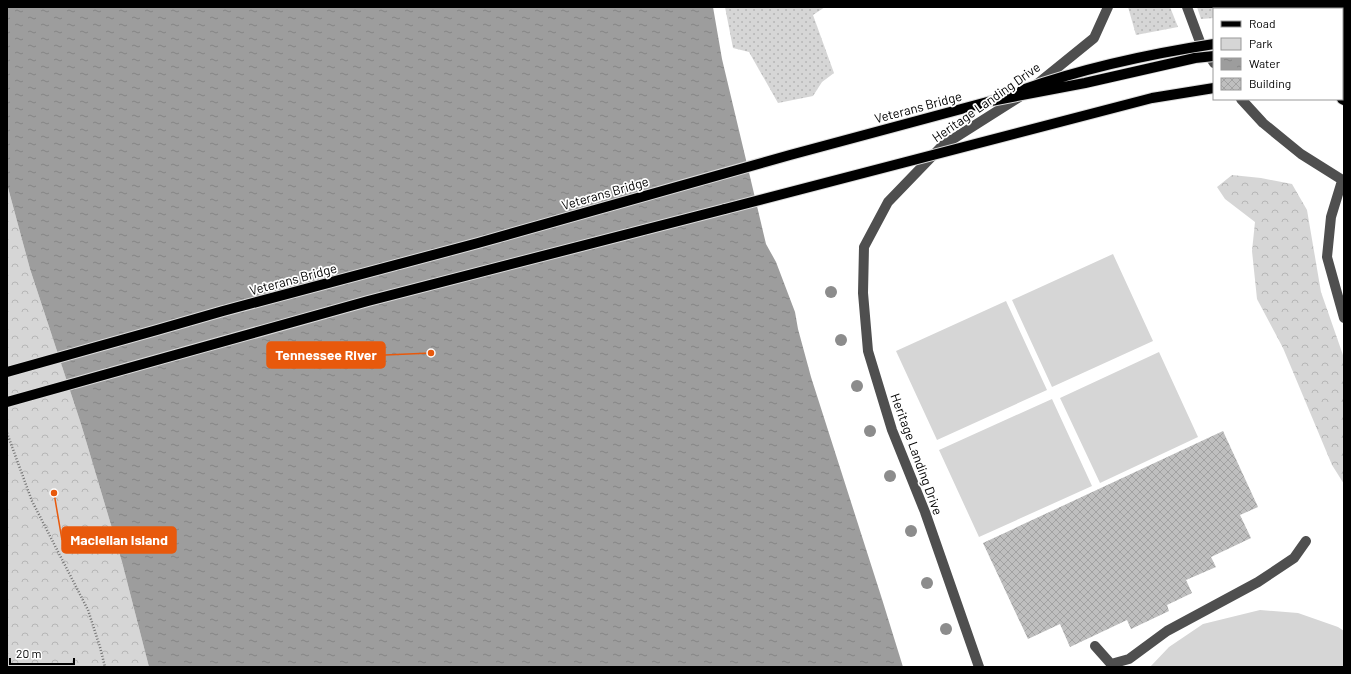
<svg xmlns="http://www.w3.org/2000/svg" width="1351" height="674" viewBox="0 0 1351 674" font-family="Barlow,sans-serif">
<defs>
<pattern id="grass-dots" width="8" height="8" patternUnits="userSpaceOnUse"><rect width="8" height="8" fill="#d6d6d6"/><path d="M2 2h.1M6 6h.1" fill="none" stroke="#b6b6b6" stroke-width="1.8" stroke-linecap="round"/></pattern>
<pattern id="forest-crowns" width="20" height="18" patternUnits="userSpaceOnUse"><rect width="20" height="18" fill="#d6d6d6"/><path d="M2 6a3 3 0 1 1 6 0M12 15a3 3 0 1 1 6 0" fill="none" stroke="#b6b6b6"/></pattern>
<pattern id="water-ripples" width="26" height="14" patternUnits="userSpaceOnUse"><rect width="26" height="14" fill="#9d9d9d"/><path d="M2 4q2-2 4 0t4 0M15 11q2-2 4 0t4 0" fill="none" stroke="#858585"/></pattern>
<pattern id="building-cross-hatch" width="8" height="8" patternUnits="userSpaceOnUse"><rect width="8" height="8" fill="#bfbfbf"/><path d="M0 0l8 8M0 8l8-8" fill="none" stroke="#a2a2a2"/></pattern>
</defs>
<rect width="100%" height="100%" fill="#fff"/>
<!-- grass -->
<path fill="url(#grass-dots)" d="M725 7H825L813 15 834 73 822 82 813 96 778 103 749 52 733 48Z
M1128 7H1170L1178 27 1136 35Z
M1197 7H1243L1244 9H1214V18L1201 19Z"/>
<!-- forest -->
<path fill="url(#forest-crowns)" d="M1232 175 1261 178 1292 184 1307 210 1321 292 1344 358V484L1332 465 1283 348 1257 299 1252 251 1255 222 1225 199 1217 187Z
M7 184 30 269 81 424 122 562 149 667H7Z"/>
<!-- park -->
<path fill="#d6d6d6" d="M1113 254 1153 341 1052 387 1012 300Z
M1006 301 1047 390 937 440 896 351Z
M1159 352 1198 437 1100 483 1060 398Z
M1052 399 1092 486 979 537 939 450Z
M1260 610 1298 613 1338 627 1344 631V667H1150L1169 647 1203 624Z"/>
<!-- water -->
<path fill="url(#water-ripples)" d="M7 7H713L722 59 766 244 776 262 795 312 798 329 811 377 882 599 903 667H149L122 562 81 424 30 269 7 184Z"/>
<!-- building -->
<path fill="url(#building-cross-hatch)" d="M1223 431 1258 507 1240 515 1251 538 1211 557 1216 567 1186 580 1192 593 1167 605 1169 611 1131 629 1127 620 1070 647 1060 624 1028 639 983 543Z"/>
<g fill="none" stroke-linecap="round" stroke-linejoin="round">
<defs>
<path id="major" d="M1258 7 1259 9
M1342 31 1344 30
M1342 49H1344
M1342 82 1344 83
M1342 99 1344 100
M7 402 368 301 725 209"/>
</defs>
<!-- major casing -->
<use href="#major" stroke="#dbdbdb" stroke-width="12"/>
<!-- path -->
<path stroke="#717171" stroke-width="2.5" stroke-dasharray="1 2" stroke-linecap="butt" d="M1330 9 1334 7
M7 433 32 501 88 610 100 647 105 667"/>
<!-- minor -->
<path stroke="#4f4f4f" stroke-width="10" d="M1187 7 1200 42 1214 63
M1036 85 1094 38 1108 7
M1241 99 1263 123 1301 154 1344 181
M1342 181 1331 217 1327 257 1344 318
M1095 646 1111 664 1129 659 1167 631 1258 582 1294 558 1306 541
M979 667 925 512 892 430 868 351 863 293 864 247 888 202 942 146 1021 96"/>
<!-- major -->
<use href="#major" stroke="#000" stroke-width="10"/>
<defs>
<path id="major-bridge" d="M1022 90C1084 68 1149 54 1214 44
M725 209 1152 98 1214 88
M7 372 157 330 223 311 478 243 790 155 991 101 1085 83 1195 58 1214 56"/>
</defs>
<!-- major-bridge casing -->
<use href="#major-bridge" stroke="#dbdbdb" stroke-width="12" stroke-linecap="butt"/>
<!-- major-bridge -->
<use href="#major-bridge" stroke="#000" stroke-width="10"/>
</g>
<!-- trees -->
<g fill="#8c8c8c">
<circle cx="831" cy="292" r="6"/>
<circle cx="841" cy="340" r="6"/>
<circle cx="857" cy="386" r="6"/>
<circle cx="870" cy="431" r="6"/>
<circle cx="890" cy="476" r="6"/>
<circle cx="911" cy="531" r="6"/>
<circle cx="927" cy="583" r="6"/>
<circle cx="946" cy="629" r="6"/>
</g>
<g text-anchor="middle" stroke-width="3.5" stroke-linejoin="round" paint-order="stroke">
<!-- street labels -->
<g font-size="13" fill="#000" stroke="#fff">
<text transform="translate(986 102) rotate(-35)" y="5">Heritage Landing Drive</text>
<text transform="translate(918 107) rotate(-15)" y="5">Veterans Bridge</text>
<text transform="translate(605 193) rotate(-16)" y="5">Veterans Bridge</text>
<text transform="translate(293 279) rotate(-15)" y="5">Veterans Bridge</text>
<text transform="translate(917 454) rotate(70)" y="5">Heritage Landing Drive</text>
</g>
</g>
<!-- callouts -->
<path fill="none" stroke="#e8590c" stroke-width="1.5" d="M431 353L385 355M54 493L62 540"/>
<g fill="#e8590c" stroke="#fff" stroke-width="1.5">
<circle cx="431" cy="353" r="4"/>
<circle cx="54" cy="493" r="4"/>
</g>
<g fill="#e8590c" stroke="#e8590c" stroke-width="1.5">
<rect x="267" y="342" width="118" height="26" rx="4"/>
<rect x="62" y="527" width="114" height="26" rx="4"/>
</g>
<g font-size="14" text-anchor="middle" font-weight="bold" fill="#fff">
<text x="326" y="360">Tennessee River</text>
<text x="119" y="545">Maclellan Island</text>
</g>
<!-- border -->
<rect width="1351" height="674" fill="none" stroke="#000000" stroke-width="16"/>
<!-- legend -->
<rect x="1213" y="8" width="130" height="92" fill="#ffffff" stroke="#999999"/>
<rect x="1221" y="21" width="20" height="6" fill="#000000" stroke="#999999"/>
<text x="1249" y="28" font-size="12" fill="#000000">Road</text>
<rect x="1221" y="38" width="20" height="12" fill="#d6d6d6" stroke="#999999"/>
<text x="1249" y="48" font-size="12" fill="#000000">Park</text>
<rect x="1221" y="58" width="20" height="12" fill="url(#water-ripples)" stroke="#999999"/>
<text x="1249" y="68" font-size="12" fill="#000000">Water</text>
<rect x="1221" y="78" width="20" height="12" fill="url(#building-cross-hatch)" stroke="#999999"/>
<text x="1249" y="88" font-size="12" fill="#000000">Building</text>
<!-- scale -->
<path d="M10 658v6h64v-6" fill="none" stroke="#000000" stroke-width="2"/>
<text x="16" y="658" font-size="12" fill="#000000" stroke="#ffffff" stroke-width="3" paint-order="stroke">20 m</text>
</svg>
